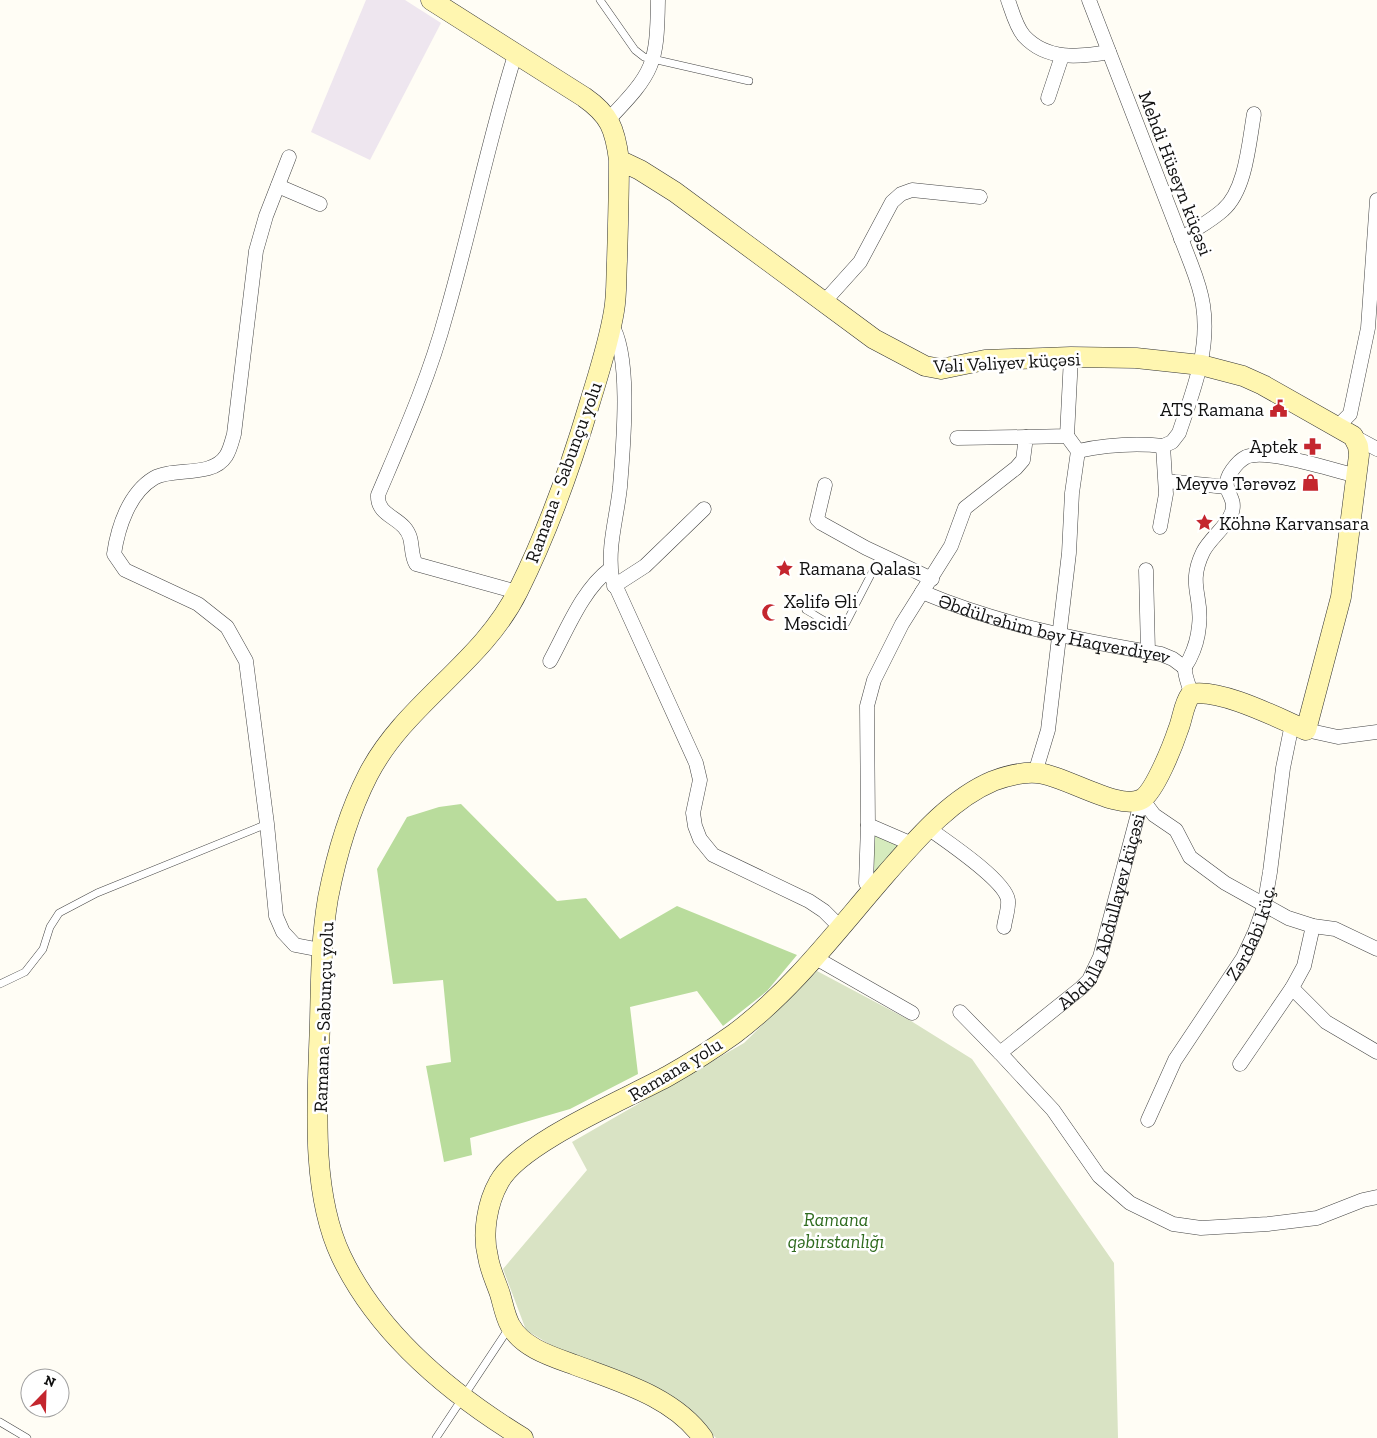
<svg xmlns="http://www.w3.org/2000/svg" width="1377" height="1438" viewBox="0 0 1377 1438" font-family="'Zilla Slab',serif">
<rect width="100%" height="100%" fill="#fffdf5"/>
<!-- industrial -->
<path fill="#eee6ef" d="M366 0H405L441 23 370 160 311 132Z"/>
<!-- green -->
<path fill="#d5ebbd" d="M874 834 902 847 877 874 872 872Z"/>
<!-- forest -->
<path fill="#b9dc9c" d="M461 804 557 901 586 898 620 939 677 906 797 955 767 991 723 1026 697 991 630 1007 638 1074 570 1109 470 1138 472 1155 444 1162 426 1066 451 1062 443 980 393 984 377 869 407 817 439 807Z"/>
<!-- cemetery -->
<path fill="#d9e3c4" d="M817 971 911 1021 972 1059 1114 1263 1118 1438H716L694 1416 554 1347 526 1330 503 1269 587 1170 572 1142 744 1043Z"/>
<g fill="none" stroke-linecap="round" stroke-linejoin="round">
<defs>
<path id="lane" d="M600 0 635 50 644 57 749 81
M806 610C818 616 833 630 846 623L881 555
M0 984 25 972 43 949 50 927 59 913 97 893 267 824
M0 1422 27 1438
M436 1438 509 1328"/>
<g id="street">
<path d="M1008 0C1012 11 1016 27 1024 36 1047 61 1080 57 1109 52"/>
<path d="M1089 0 1191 264C1196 277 1201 291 1203 305 1210 350 1193 391 1179 433L1172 442 1163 446 1166 494 1160 527"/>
<path d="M515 55C488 141 471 229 446 315 429 378 403 436 378 495 377 513 394 516 404 527 415 539 409 552 416 564L517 592"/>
<path d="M1048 98 1062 56"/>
<path d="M609 119C654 72 657 65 658 0"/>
<path d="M289 157 266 216 256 251 234 434C232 441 230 450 226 456 212 478 173 467 154 478 129 493 118 527 114 554L125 570 198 604 227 627 246 661 267 824 276 916 283 932 295 945 321 950"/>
<path d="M278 186 320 204"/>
<path d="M1181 239C1195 229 1211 221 1223 210 1246 190 1249 142 1254 114"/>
<path d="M824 302 860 262 892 202 901 194 912 190 980 197"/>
<path d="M611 324C632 355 623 448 620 487 617 517 607 547 612 578L696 763 700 780 693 813 695 826 700 839 713 855 809 901 824 911 840 927"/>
<path d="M1337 427 1350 414 1368 328 1377 200"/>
<path d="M1353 436 1377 449"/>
<path d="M957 438 1026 437"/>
<path d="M1078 451C1106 445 1135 443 1163 446"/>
<path d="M1166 481 1227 487"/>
<path d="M825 485 817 519 821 523 866 548 932 579"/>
<path d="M1146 570 1148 652"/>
<path d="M614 586 645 566 704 509"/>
<path id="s1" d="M922 592C998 624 1081 641 1161 654L1173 659 1185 668"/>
<path d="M550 661C567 630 582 590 610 569"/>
<path d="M1191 694C1190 687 1184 675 1185 668 1185 665 1189 661 1190 658 1195 648 1198 637 1199 626 1203 596 1187 585 1203 552 1210 538 1227 527 1232 512 1235 501 1230 497 1227 488 1224 477 1238 461 1246 457 1266 448 1333 470 1357 476"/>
<path d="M1306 730 1338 737 1377 732"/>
<path d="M1035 773 1048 730 1069 553 1072 493 1078 451 1067 436"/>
<path d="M1142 799 1154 815 1176 830 1190 857 1225 883 1288 918 1313 926 1335 929 1377 949"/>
<path d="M868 825 912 844"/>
<path d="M928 828C946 841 1005 880 1008 900 1009 908 1005 919 1004 927"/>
<path d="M871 891 866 883 868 825 867 706 874 680 902 624 951 546 965 508 1016 468 1023 460 1026 437 1067 436 1071 357"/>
<path d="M1313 926 1304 966 1292 988 1326 1022 1377 1052"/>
<path d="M814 957 912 1013"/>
<path id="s2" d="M960 1012 1000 1053 1081 988 1089 980 1100 957 1142 799"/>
<path d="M1000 1053 1053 1110 1099 1176 1130 1203 1173 1224 1201 1228 1268 1224 1317 1218 1363 1200 1377 1197"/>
<path d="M1240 1064 1292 988"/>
<path id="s3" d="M1148 1120 1175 1060 1243 958 1255 932 1264 907 1270 872 1283 768 1292 724"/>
</g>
<path id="secondary" d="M431 0 584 97C610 115 615 129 619 160 619 193 618 227 617 261 616 278 617 294 614 311 609 342 599 372 590 402 571 466 548 531 518 591 482 664 405 703 368 775 349 812 336 857 328 898 321 939 321 979 320 1021 318 1094 309 1188 341 1256 378 1334 451 1394 523 1438
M619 160 640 170 675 192 874 339 925 366 941 369 985 360 1071 357 1136 358 1201 365 1243 376 1263 385 1353 436 1358 446 1359 455 1341 597 1306 730C1278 718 1220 688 1191 694 1183 705 1183 718 1178 730 1173 745 1155 791 1142 799 1119 812 1065 775 1037 773 1023 772 1006 776 993 781 950 799 916 840 886 874 838 929 793 990 734 1034 713 1049 691 1063 668 1076 626 1099 520 1143 499 1182 487 1203 482 1234 488 1257 490 1270 496 1282 500 1294 503 1304 505 1316 510 1325 522 1348 553 1357 575 1365 620 1382 674 1397 703 1438"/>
</defs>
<!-- lane casing -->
<use href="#lane" stroke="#444" stroke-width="8"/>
<!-- street casing -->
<use href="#street" stroke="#444" stroke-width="15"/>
<!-- secondary casing -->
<use href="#secondary" stroke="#333" stroke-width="21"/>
<!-- lane -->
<use href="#lane" stroke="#fff" stroke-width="7"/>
<!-- street -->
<use href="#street" stroke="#fff" stroke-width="14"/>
<!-- secondary -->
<use href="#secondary" stroke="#fff6b0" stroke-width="20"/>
</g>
<!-- icons -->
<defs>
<symbol id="civic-bare" viewBox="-9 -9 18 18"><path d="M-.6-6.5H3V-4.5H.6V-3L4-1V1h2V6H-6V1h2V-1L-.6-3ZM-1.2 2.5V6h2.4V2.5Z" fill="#c4262e" stroke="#fff" stroke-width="2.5" paint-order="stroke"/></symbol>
<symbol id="pharmacy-bare" viewBox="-9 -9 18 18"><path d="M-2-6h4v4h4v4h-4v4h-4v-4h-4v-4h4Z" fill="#c4262e" stroke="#fff" stroke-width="2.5" paint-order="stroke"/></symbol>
<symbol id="shop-bare" viewBox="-9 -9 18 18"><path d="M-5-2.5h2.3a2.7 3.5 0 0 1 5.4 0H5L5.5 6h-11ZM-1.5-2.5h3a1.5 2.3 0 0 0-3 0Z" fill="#c4262e" stroke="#fff" stroke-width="2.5" paint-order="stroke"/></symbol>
<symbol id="sight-bare" viewBox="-9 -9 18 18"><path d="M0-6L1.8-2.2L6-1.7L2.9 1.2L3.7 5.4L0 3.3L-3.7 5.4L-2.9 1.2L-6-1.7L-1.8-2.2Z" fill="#c4262e" stroke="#fff" stroke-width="2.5" paint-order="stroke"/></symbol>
<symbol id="mosque-bare" viewBox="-9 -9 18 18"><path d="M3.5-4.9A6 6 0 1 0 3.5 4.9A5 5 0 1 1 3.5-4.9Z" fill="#c4262e" stroke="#fff" stroke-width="2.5" paint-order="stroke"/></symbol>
</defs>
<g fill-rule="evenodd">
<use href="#civic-bare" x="1266" y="396" width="25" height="25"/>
<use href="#pharmacy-bare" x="1300" y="434" width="25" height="25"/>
<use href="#shop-bare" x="1298" y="470" width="25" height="25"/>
<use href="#sight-bare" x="1192" y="510" width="25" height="25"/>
<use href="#sight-bare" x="772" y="556" width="25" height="25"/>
<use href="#mosque-bare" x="758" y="600" width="25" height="25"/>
</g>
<g text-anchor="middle" stroke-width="5" stroke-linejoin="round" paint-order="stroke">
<!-- street labels -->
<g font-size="19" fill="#111" stroke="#fff">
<text transform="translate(1176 173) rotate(69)" y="7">Mehdi Hüseyn küçəsi</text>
<text transform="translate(1007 362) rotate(-3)" y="7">Vəli Vəliyev küçəsi</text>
<text transform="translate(563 472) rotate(-70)" y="7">Ramana - Sabunçu yolu</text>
<text dy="7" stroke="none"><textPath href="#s1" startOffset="138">Əbdülrəhim bəy Haqverdiyev</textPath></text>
<text dy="7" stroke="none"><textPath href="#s2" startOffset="240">Abdulla Abdullayev küçəsi</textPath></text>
<text dy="7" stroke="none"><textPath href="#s3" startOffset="215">Zərdabi küç.</textPath></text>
<text transform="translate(323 1017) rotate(-88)" y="7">Ramana - Sabunçu yolu</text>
<text transform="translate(675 1069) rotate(-31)" y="7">Ramana yolu</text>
</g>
<!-- poi labels -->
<g font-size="19" fill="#111" stroke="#fff" text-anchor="end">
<text x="1264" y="416">ATS Ramana</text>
<text x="1298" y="453">Aptek</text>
<text x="1296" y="490">Meyvə Tərəvəz</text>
<text x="1219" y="530" text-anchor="start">Köhnə Karvansara</text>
<text x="799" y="575" text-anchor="start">Ramana Qalası</text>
<text x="784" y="608" text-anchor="start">Xəlifə Əli<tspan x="784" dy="22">Məscidi</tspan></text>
</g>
<!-- park labels -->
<g font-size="19" font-style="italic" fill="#2f6b1f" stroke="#fff">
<text x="836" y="1226">Ramana<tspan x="836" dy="22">qəbirstanlığı</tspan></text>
</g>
</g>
<!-- north arrow -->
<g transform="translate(45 1393) rotate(23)"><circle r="24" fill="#ffffff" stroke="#a0a0a0"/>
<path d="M0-4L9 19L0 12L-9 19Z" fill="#c4262e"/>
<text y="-8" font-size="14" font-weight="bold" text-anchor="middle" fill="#111111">N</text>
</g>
</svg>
